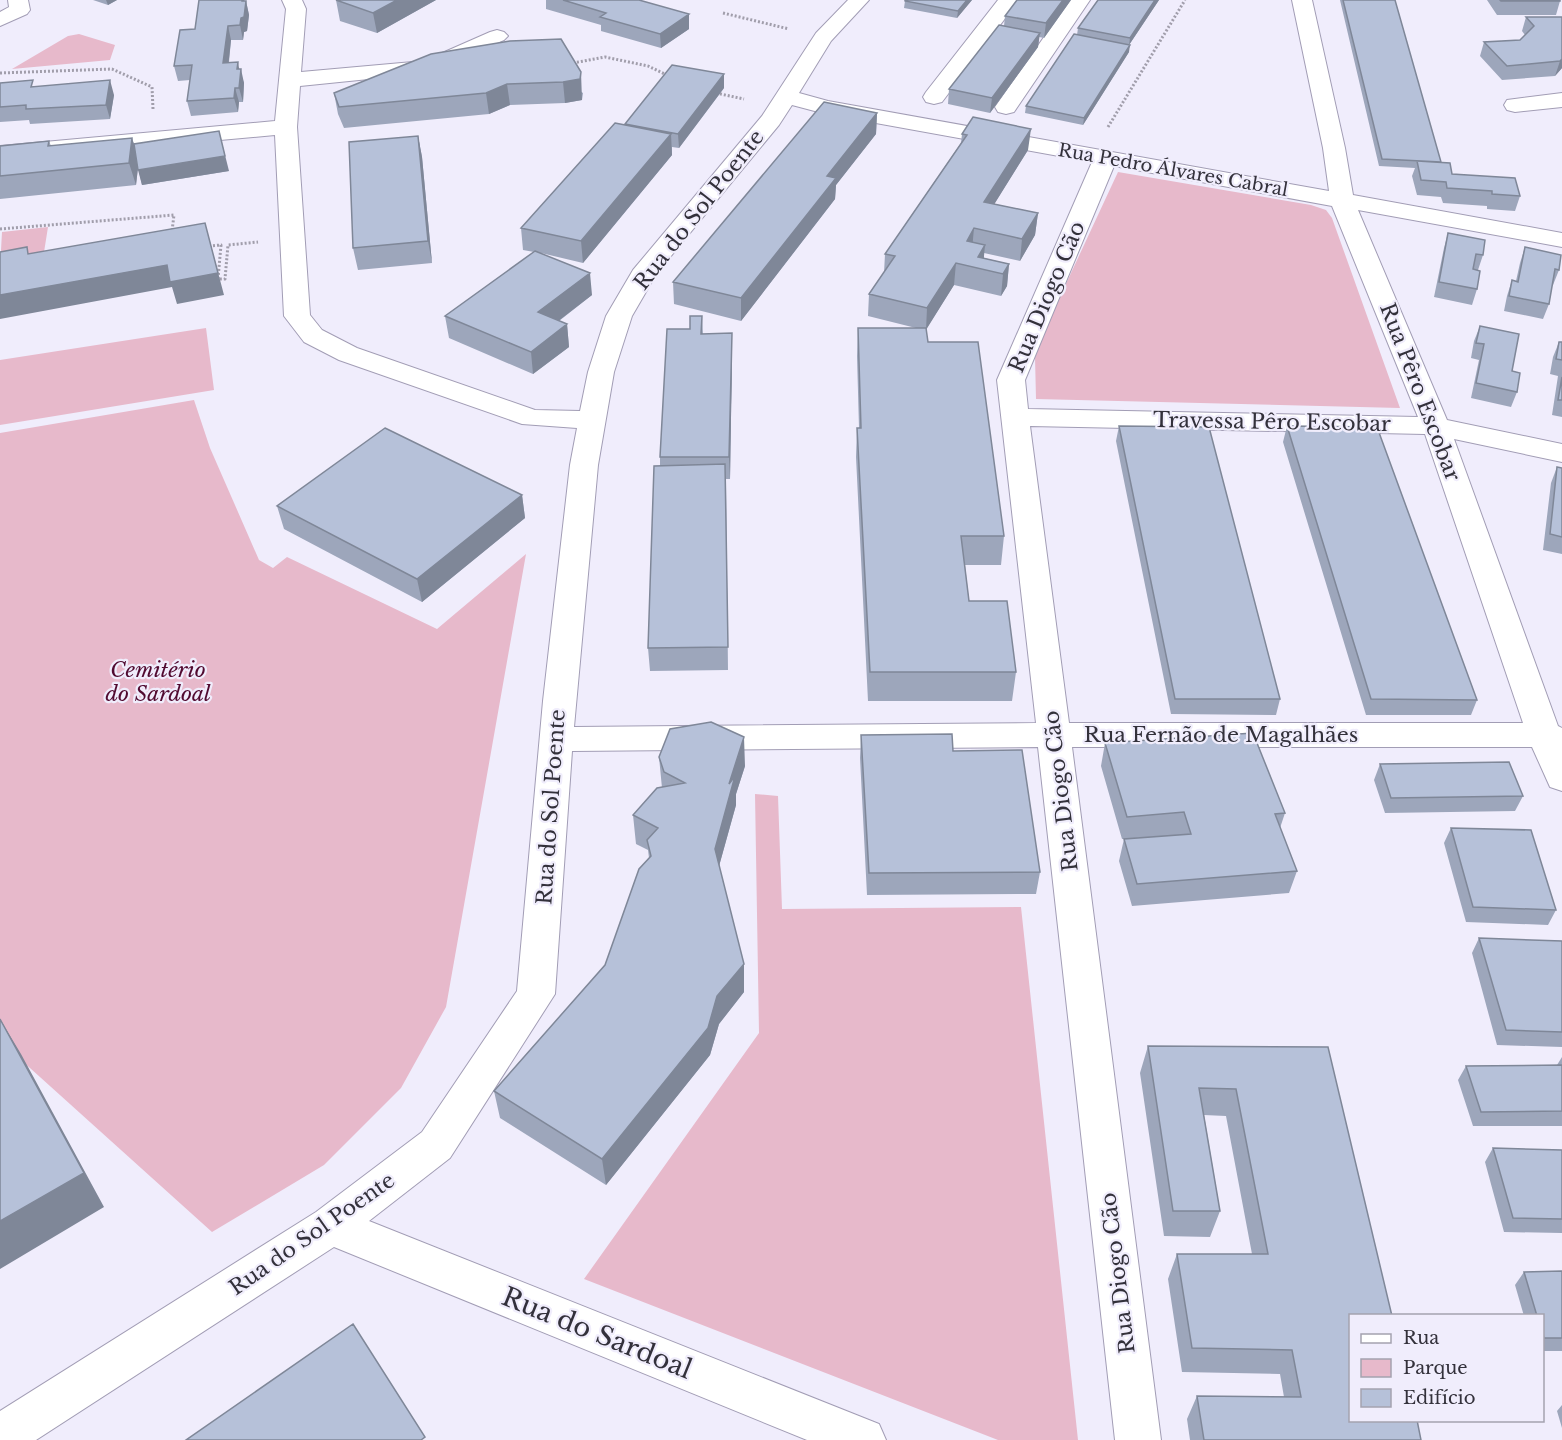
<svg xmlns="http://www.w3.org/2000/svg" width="1562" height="1440" viewBox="0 0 1562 1440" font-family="'Libre Baskerville',serif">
<rect width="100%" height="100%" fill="#f0edfc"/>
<!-- green -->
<path fill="#e7b9cb" d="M79 34 115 45 110 60 12 69 68 36Z
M1118 172 1311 205 1326 210 1332 218 1400 408 1036 399 1035 357 1044 331Z
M48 227 42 265 0 269 2 232Z
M206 328 214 390 0 425V360Z
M194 400 210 448 259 560 273 568 287 557 437 629 526 554 446 1007 401 1088 324 1165 212 1232 0 1041V433Z
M755 794 778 796 782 909 1021 907 1078 1440H998L584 1279 759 1033Z"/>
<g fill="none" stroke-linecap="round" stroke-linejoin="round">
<defs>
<path id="minor" d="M8 0H28L30 10 27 14 0 26V12L9 7Z
M282 0H302L306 9 301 72 424 61 490 32 497 30 504 32 508 36 504 40 428 73 300 86 297 127 310 315 322 330 357 348 535 410 580 411 588 372 606 316 633 270 762 116 816 33 848 0H869L831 41 799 93 828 101 1329 191 1323 148 1292 0H1312L1345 148 1353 195 1562 233V247L1358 210 1447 420 1562 444V462L1454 439 1558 726 1562 728V791L1550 787 1532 747H1072L1161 1440H1115L1038 747 572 751 555 994 450 1158 369 1221 879 1424 886 1440H807L334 1247 36 1440H0V1411L316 1212 422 1132 517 991 543 701 570 465 577 428 522 424 339 360 304 342 284 316 275 135 0 160V146L275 121 286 9ZM792 105 826 114 1092 162 997 380 1036 723 574 727 598 465 614 372 632 316 657 273 779 125ZM1114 166 1332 206 1418 417 1028 409 1025 380ZM1030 426 1425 434 1523 723H1069Z
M998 0H1019L942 102 934 104 926 102 923 97 926 92Z
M1070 0H1090L1014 112 1006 114 998 112 995 107Z
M1562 93V107L1515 112 1507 110 1504 105 1507 100Z"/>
</defs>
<!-- minor casing -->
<use href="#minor" stroke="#a29db5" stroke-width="2"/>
<!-- path -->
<path stroke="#a19eab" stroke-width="3" stroke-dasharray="2 2" stroke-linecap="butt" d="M723 13 789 29
M573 63 605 57 648 66 669 76
M0 73 112 69 152 87 153 109
M716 93 744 99
M1108 127 1185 0
M0 229 174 215 172 231
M209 246 221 245 218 279H225L228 245 258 242"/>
<!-- minor -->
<use href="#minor" fill="#fff" fill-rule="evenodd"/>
</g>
<!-- wall -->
<path fill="#9da6bb" d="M93 0H117L108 5Z
M199 0H244L245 1H246L249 15 247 31 244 32 243 40H231L229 62 239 69 244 83 243 102H239L238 112 191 116 187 101 190 80 178 81 174 66 195 29Z
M336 0H436L377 33 340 21Z
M546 0H639L689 29 661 48 601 31V25L546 9Z
M972 0 957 18 904 8 905 1Z
M1017 0H1071L1044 38 1039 37 1038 47 990 113 948 104 949 89 1004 26 1005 16Z
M1098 0H1159L1129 45V52L1083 125 1025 113 1026 106 1077 35 1078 28Z
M1340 0H1395L1441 162 1452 174 1520 196 1515 211 1487 209V206L1443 203 1441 197 1417 195 1412 176 1415 168 1379 166Z
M1487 0H1560V1L1556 15H1497Z
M1526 17H1562V68L1555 76 1502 80 1480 56 1484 42 1520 40 1525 35 1522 31Z
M510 41 583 93 582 100 565 103 510 105 489 114 344 128 338 114 334 93Z
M0 83 114 95 110 119 30 124 29 120 0 122Z
M724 88 679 148 672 147V155L583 263 541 253 592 295 559 321 567 324 569 347 533 374 449 338 445 316 534 252 523 250 521 228 625 125Z
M877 113 876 134 836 185 835 199 741 321 674 304 673 282Z
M962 134 1028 150 994 204 1038 213 1035 235 1020 261 984 253V258L1009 264 1007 286 1001 296 954 285 926 329 928 342 1004 536 1001 565H965L969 601 1016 672 1012 701H868L856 457 857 428H859L857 356 858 328H916L868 316 869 294 884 273 885 254 961 143Z
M418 136 422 157 432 263 358 270 353 248Z
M132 138 134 145 229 171 142 185 138 167 136 185 0 199V146L49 141 51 146Z
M1448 233 1483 255 1478 270 1477 289 1472 305 1434 297 1444 248Z
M1525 247 1559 270 1553 285H1552L1549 304 1543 319 1504 311 1507 296 1512 280 1516 281 1520 263Z
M702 316 703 334 732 356 730 479H726L728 670 650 671 648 648 660 465V457L690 329Z
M1480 326 1512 371 1517 392 1511 407 1471 398 1479 360 1471 358 1474 341Z
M1559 342H1562V417L1552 415 1558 376 1550 374 1553 357Z
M1119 426 1280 699 1276 715 1171 714 1116 441Z
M1287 426 1477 700 1471 715H1366L1283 442Z
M1557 467 1562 468V554L1543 550 1551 483Z
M522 495 525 518 422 602 284 529 277 506Z
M861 735 953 751 1040 872 1036 894 867 895 860 758Z
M1105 743 1285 813 1280 828 1297 871 1289 893 1132 906 1119 861 1124 839 1178 835 1122 839 1101 766Z
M659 757 745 766 736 794V805L719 866 744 992 719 1024 710 1055 606 1185 500 1118 494 1091 605 965 649 858 648 850 636 844 633 815 662 788Z
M1380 764 1523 796 1515 811 1385 813 1374 780Z
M1451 828 1556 910 1548 925 1466 922 1444 843Z
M1479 938 1562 941V1047L1497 1045 1472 953Z
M1148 1046 1328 1047 1421 1440H1190L1187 1419 1197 1396 1284 1397 1280 1374 1182 1372 1168 1279 1177 1254H1252L1226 1116 1204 1115 1220 1211 1210 1237 1164 1236 1140 1073Z
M1562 1057V1126H1473L1458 1080 1466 1066 1557 1065Z
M1493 1148 1562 1150V1233L1504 1232 1485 1162Z
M1562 1271V1351H1542V1316H1524L1515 1285 1524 1272Z
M1562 1405V1428L1557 1411Z"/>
<!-- shaded-wall -->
<path fill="#7f8798" d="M106 0H117L108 5Z
M242 0H244L245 5 246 1 249 15 247 31 244 32 243 40 240 25Z
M397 0H436L377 33 373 13Z
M967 0H972L957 18 958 11Z
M1063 0H1071L1044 38 1046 23Z
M1155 0H1159L1129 45 1130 38Z
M689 14V29L661 48 660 34Z
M228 26 231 40 227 77 223 63Z
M1040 33 1038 47 990 113 992 98Z
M1130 45 1129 52 1083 125 1084 118Z
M1562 59V68L1555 76 1560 61Z
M238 62 240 74 241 69 244 83 243 102 239 88 237 69Z
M581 72 582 100 565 103 563 82Z
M724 74V88L679 148 678 134Z
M110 80 114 95 110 119 106 105Z
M507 84 510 105 489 114 486 93Z
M235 88 239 102 238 112 234 98Z
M877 113 876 134 836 185 835 199 741 321V298L827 176Z
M1031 129 1028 150 982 224 984 202Z
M219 131 229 171 142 185 138 170Z
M671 134 672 155 583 263 581 241Z
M418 136 422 157 432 263 428 241Z
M132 138 139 159 136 185 129 163Z
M1038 213 1035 235 1020 261 1022 239Z
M205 223 224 295 177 304 172 287 0 319V295Z
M974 228 972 250 967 241Z
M985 245 983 267 978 257Z
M956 263 954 285 926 330 927 308Z
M1009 264 1007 286 1001 296 1003 274Z
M590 273 592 295 540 335 538 312Z
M567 324 569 347 533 374 531 352Z
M732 333V356L730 479 729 457Z
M522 495 525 518 422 602 417 579Z
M744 737 745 766 736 794V805L716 877 715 849 729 784Z
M744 964V992L719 1024 710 1055 606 1185 602 1159 717 996Z
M0 1019 21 1054 104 1207 0 1269Z"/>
<!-- building -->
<path fill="#b6c1d9" stroke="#7f8798" stroke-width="1.5" d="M199 0H242V1H246L244 17 241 18 240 25 228 26 223 63 238 62 237 69H241L239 88H235L234 98 187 101 192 65 174 66 180 30 195 29Z
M336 0H397L373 13Z
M563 0H639L689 14 660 34 600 17 606 13Z
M905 0H967L958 11 905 1Z
M1017 0H1063L1046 23 1005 16Z
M1098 0H1155L1130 38 1078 28Z
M1343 0H1395L1441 162 1382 159Z
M1500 0H1560V1H1501Z
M1526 17H1562V59L1560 61 1507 66 1484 42 1520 40 1534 26Z
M999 25 1040 33 992 98 949 89Z
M1074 34 1130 45 1084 118 1026 106Z
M561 39 581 72 580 79 563 82 507 84 486 93 339 107 334 93 431 54 510 41Z
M672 65 724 74 678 134 625 124Z
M33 80 31 87 110 80 106 105 26 109V105L0 107V83Z
M824 102 877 113 827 176 836 178 741 298 673 282Z
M973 117 1031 129 984 202 1038 213 1022 239 974 228 967 241 985 245 978 257 1009 264 1003 274 956 263 927 308 869 294 895 256 885 254 967 135 962 134Z
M615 123 671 134 581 241 521 228Z
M219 131 225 156 138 170 134 144Z
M418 136 428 241 353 248 349 142Z
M132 138 129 163 0 176V146L49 141 48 146Z
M1417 161 1450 163 1452 174 1515 178 1520 196 1492 194V191L1447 188 1446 182 1421 180Z
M205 223 218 273 170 282 167 265 0 295V252L27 247 28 254Z
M1448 233 1485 240 1483 255 1476 254 1473 269 1480 271 1477 289 1439 282Z
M1525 247 1561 255 1559 270 1555 269 1549 304 1509 296 1512 280 1518 282Z
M535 251 590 273 538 312 567 324 531 352 445 316Z
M690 316H702L701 334 732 333 729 457H660L667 329H690Z
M1480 326 1519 334 1512 371 1520 373 1517 392 1476 383 1484 344 1476 343Z
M858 328H926L928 342H978L1004 536H961L969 601H1007L1016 672H870L857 428H861Z
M1559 342H1562V360L1556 359Z
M1562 377V400H1558Z
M1119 426 1209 427 1280 699H1175Z
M1287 426 1377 427 1477 700 1371 699Z
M385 428 522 495 417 579 277 506Z
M725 464 728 647 648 648 654 466Z
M1557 467 1562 468V537L1550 534Z
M711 722 744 737 729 784 735 776 715 849 744 964 717 996 708 1028 602 1159 494 1091 605 965 639 869 651 856 647 840 658 828 633 815 657 788 685 783 664 772 659 757 670 729Z
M1253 733 1285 813 1275 814 1297 871 1137 884 1124 839 1191 834 1184 812 1127 817 1105 743Z
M952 734 953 751 1022 750 1040 872 869 873 861 735Z
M1509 762 1523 796 1391 798 1380 764Z
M1451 828 1531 830 1556 910 1473 907Z
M1479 938 1562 941V1032L1506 1030Z
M0 1019 84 1173 0 1221Z
M1148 1046 1328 1047 1392 1316H1350V1420H1417L1421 1440H1204L1197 1396 1301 1397 1292 1350 1192 1348 1177 1254H1268L1236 1089 1199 1088 1220 1211H1173Z
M1562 1065V1111L1481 1112 1466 1066Z
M1493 1148 1562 1150V1219L1513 1218Z
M1562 1271V1338H1544L1542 1332V1316H1537L1524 1272Z
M353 1324 425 1437 421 1440H186Z"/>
<g text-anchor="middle" stroke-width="4.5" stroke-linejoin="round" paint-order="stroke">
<!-- far-street labels -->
<g font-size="18" fill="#33313b" stroke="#f0edfc">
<text transform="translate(1173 170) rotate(10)" y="6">Rua Pedro Álvares Cabral</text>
</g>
<!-- street labels -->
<g font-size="21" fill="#33313b" stroke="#f0edfc">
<text transform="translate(699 210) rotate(-52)" y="7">Rua do Sol Poente</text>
<text transform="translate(1047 297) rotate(-67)" y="7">Rua Diogo Cão</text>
<text transform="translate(1420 392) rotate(69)" y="7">Rua Pêro Escobar</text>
<text transform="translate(1272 422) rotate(1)" y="7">Travessa Pêro Escobar</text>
<text x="1221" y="742">Rua Fernão de Magalhães</text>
<text transform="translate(1061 791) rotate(-97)" y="7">Rua Diogo Cão</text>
<text transform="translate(551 807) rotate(-86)" y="7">Rua do Sol Poente</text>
<text transform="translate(312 1234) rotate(-35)" y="7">Rua do Sol Poente</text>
<text transform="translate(1118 1273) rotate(-97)" y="7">Rua Diogo Cão</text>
</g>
<!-- park labels -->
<g font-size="21" font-style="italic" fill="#510a30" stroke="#f0edfc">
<text x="158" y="677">Cemitério<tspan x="158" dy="24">do Sardoal</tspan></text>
</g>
<!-- near-street labels -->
<g font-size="26" fill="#33313b" stroke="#f0edfc">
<text transform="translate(597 1333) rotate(22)" y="9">Rua do Sardoal</text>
</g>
</g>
<!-- legend -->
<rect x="1349" y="1314" width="195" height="108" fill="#f0edfc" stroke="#a4a2af" stroke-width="1.5"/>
<rect x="1361" y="1334" width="30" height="9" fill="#ffffff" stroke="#a4a2af" stroke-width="1.5"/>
<text x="1403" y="1344" font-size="18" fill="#33313b">Rua</text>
<rect x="1361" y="1359" width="30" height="18" fill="#e7b9cb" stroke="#a4a2af" stroke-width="1.5"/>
<text x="1403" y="1374" font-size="18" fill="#33313b">Parque</text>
<rect x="1361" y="1389" width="30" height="18" fill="#b6c1d9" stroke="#a4a2af" stroke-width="1.5"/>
<text x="1403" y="1404" font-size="18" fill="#33313b">Edifício</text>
</svg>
